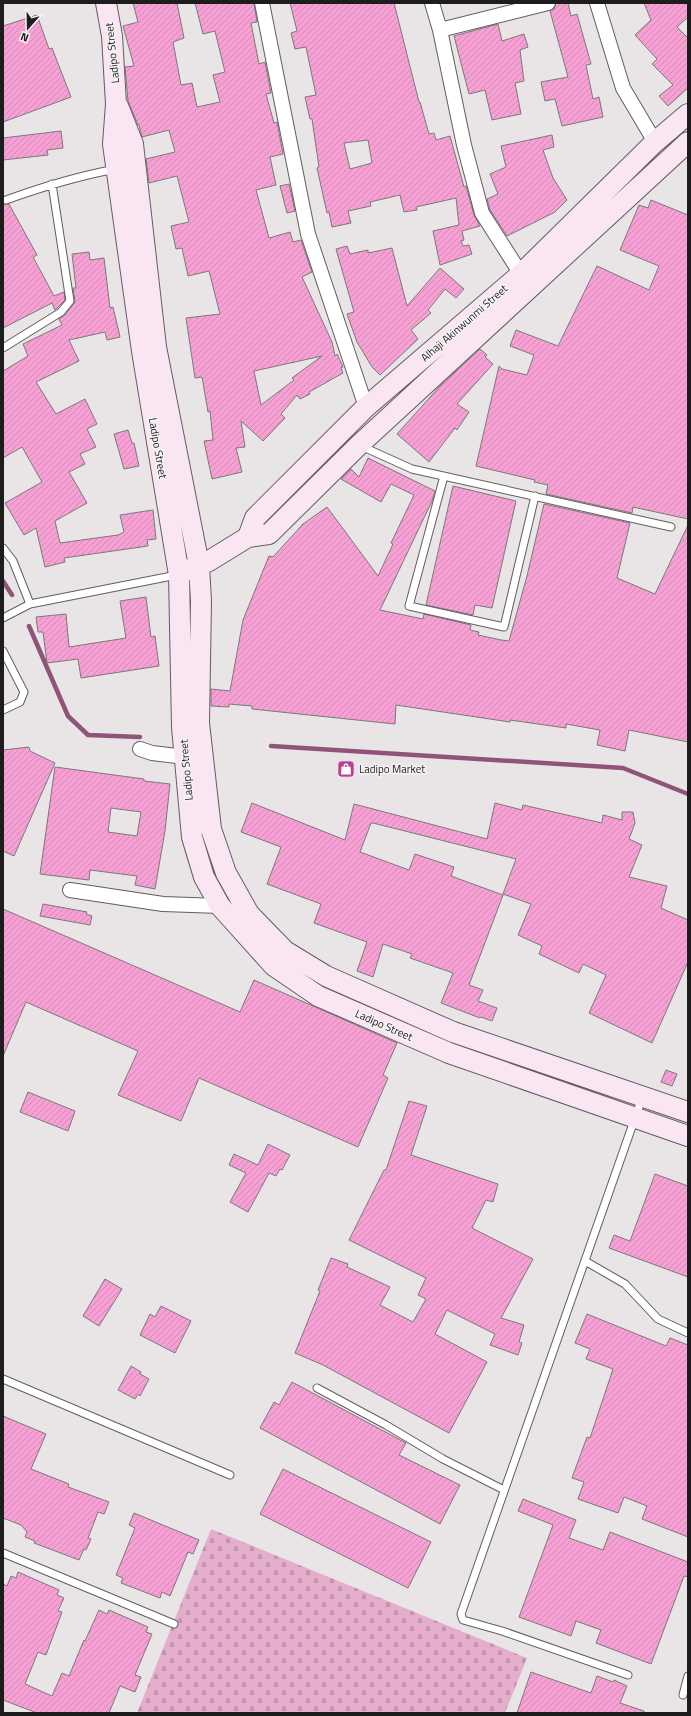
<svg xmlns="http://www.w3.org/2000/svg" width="691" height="1716" viewBox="0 0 691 1716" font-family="'Titillium Web',sans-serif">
<defs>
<pattern id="cemetery-stones" width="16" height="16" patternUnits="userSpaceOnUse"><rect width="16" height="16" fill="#e4adcc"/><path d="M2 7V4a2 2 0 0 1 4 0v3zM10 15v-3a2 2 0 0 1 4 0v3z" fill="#c394af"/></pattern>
<pattern id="building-hatch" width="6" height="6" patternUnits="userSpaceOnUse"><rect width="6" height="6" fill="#f7a0d3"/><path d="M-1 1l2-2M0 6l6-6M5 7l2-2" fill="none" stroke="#d389b5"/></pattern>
</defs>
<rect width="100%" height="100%" fill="#e9e5e7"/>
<!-- cemetery -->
<path fill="url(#cemetery-stones)" d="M211 1529 527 1658 505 1713H137Z"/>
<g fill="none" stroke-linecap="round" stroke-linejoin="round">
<!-- stream -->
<path stroke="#8f5478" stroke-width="4.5" d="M3 581 12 595
M29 626 68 716 88 735 140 737
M271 746 623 768 688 794"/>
</g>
<!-- building -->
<path fill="url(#building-hatch)" stroke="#7b787a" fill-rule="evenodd" d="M133 3H177L184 38 173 42 181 85 192 83 197 107 220 102 213 75 225 72 215 31 203 34 195 3H254L257 22 251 23 259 64 265 62 271 93 266 94 274 123 277 122 283 154 270 157 276 185 256 190 269 238 290 232 293 242 301 240 312 272 302 277 332 342 335 356 337 354 343 367 341 368 343 373 309 392 310 394 300 399 297 395 281 414 285 418 263 441 241 421 245 447 236 448 242 472 212 479 204 441 213 440 210 411 208 412 202 377 195 378 186 318 220 314 209 271 188 276 182 248 176 249 171 226 189 222 177 176 149 183 146 159 175 152 169 130 142 137 139 125H138L128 101 125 67 134 66 123 26 138 22ZM322 356 292 378 294 380 261 405 254 371Z
M290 3H394L419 102H420L429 134 434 133 436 140 450 136 464 187 466 186 474 215 480 226 462 231 464 240 461 241 463 246 469 245 472 254 440 265 433 231 459 225 456 198 416 207 417 210 404 212 400 195 370 202 371 206 348 211 351 223 332 227 329 212 327 213 317 168 319 167 312 119H310L305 97 316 95 306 47 295 49 291 33 297 31ZM368 140 372 163 350 169 344 143Z
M556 3H568L571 16 577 14 591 64 586 65 593 99 599 97 603 117 562 126 555 99 545 101 541 82 568 77 550 11 554 9Z
M644 3H688V17L677 27 688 38V88L668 106 659 96 673 85 652 64 657 59 635 35 651 20Z
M37 15 49 49 52 48 71 97 3 122V26Z
M498 24 502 41 524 34 528 47 520 50 524 81 515 83 521 114 492 120 485 90 469 94 454 36Z
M61 131 63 148 47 150 48 155 3 160V138Z
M552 135 554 147 543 150 553 178 567 200 555 212 507 236 490 210 487 199 498 194 490 174 506 167 501 146Z
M289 184 295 211 287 213 280 186Z
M651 200 688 215V519L633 507 632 513 546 494 548 485 534 482 535 480 476 466 499 366 502 369 527 375 534 355 510 346 516 330 558 346 597 266 649 290 659 266 620 250 639 205 648 208Z
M3 204H9L37 255 33 257 54 296 64 292 65 300 55 310 52 303 3 328Z
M347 246 350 254 368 250V253L392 248 407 306 440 268 464 289 456 298 445 289 428 310 431 313 411 330 418 339 380 375 372 367 357 342 347 314 354 312 336 249Z
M89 252 90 260 104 258 110 308 113 307 120 337 107 340 105 332 69 340 79 361 36 382 56 414 85 399 97 424 87 429 96 447 80 454 85 464 69 472 87 503 55 521 60 543 118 535 124 532 120 515 153 510 156 539 147 540 148 546 64 558 65 562 45 567 36 528 24 535 5 503 42 482 22 447 3 458V371L28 356 23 344 62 325 59 319 65 315 75 302 73 288H76L72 254Z
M480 349 487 355 485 357 493 364 457 404 469 412 457 430 455 428 429 462 397 434 441 385Z
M128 430 132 443H134L139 466 124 469 114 434Z
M368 458 435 491 432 501 380 610 423 619 424 614 471 625 470 630 479 632 478 635 501 640 509 641 527 576 544 504 630 523 617 578 655 594 688 525V742L629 730 625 751 597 745 600 730 566 724V728L510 720V722L396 705 395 724 252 709V706L229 704V707L211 706V689L230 691 243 620 269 556 273 557 303 524 327 507 378 576 393 544 391 543 414 495 391 484 381 502 341 479 351 469 359 477Z
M453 486 516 501 492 608 475 605 473 615 426 605Z
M146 597 151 637 155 636 159 666 81 678 78 659 47 663 43 632H38L36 617 66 614 69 647 126 638 120 601Z
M29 747 30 751 55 763 14 856 3 851V750Z
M55 767 144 779V781L170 784 165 831 155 889 135 885 137 876 90 870 89 880 40 874ZM111 808 141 812 137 836 108 832Z
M252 803 345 840 354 804 487 839 495 803 522 810 523 805 602 823 603 815 622 820V812H633L635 823 629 839 642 845 629 877 667 886 661 908 688 920V962L652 1043 589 1013 606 975 583 964 579 973 539 954 542 946 518 935 531 904 503 894 516 859 373 823H371L360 852 409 870 415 854 454 867 451 876 503 895 469 985 483 990 478 1001 497 1008 492 1021 481 1017 480 1018 441 1003 453 973 410 958 412 954 383 944 373 977 357 971 367 942 314 923 321 904 267 884 281 847 241 832Z
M43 904 87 912 86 914 92 916 90 925 40 916Z
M3 909 240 1012 254 980 397 1043 383 1075 388 1078 358 1147 199 1078 181 1121 118 1095 138 1051 26 1002 3 1056Z
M666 1070 677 1074 672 1086 661 1082Z
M28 1092 75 1111 68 1131 20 1112Z
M409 1101 427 1106 411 1155 498 1184 493 1202 486 1200 472 1228 533 1259 501 1318 524 1325 519 1342 522 1343 518 1355 490 1345 495 1334 447 1310 435 1334 487 1362 449 1433 323 1365 295 1353 320 1291 318 1290 331 1258 348 1264 347 1267 390 1287 380 1305 413 1322 426 1299 418 1295 426 1278 349 1240 384 1170H386Z
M268 1144 290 1155 282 1170 280 1169 276 1176 269 1173 248 1212 230 1202 246 1173 229 1165 234 1154 258 1165Z
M655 1174 688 1186V1277L609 1248 614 1235 630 1241Z
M105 1279 122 1289 99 1326 83 1316Z
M161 1306 191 1321 175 1353 140 1335 150 1314 155 1317Z
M587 1314 666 1346 670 1338 688 1345V1537L642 1519 647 1506 624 1497 618 1513 578 1499 584 1482 572 1478 587 1437 590 1438 613 1369 586 1359 590 1349 575 1343Z
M131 1366 141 1372 140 1374 149 1379 140 1396 138 1394 135 1399 118 1390Z
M292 1382 406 1443 399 1455 460 1485 440 1524 260 1428 274 1402 279 1405Z
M3 1416 46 1434 31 1469 69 1484 68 1487 109 1502 104 1514 98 1512 88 1538 91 1539 86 1550 84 1549 79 1560 34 1543 35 1541 25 1537 27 1532 21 1525 3 1518Z
M283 1469 431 1542 408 1588 260 1514Z
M523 1499 576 1520 569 1538 603 1550 610 1532 688 1562V1577L684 1576 651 1664 596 1643 601 1630 576 1621 571 1636 519 1617 553 1525 518 1511Z
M134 1513 199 1540 193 1554 188 1552 170 1596 162 1592 160 1598 121 1583 123 1578 116 1575 135 1528 129 1525Z
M18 1572 59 1590 57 1595 64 1598 58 1611 62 1612 46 1655 38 1652 25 1684 52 1696 62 1673 69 1676 84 1640 85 1641 99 1610 107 1614 109 1610 148 1627 146 1632 152 1634 135 1675 141 1677 135 1692 120 1686 109 1713H37L3 1700V1584L7 1586 11 1576 16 1578Z
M531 1672 591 1693 597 1676 613 1682 614 1680 627 1686 620 1703 644 1711V1713H517Z"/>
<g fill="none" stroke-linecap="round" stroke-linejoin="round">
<defs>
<path id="lane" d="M6 200C42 187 78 176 116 169
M3 348 61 312 70 301 52 184
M361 446 412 469 671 527
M444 476 409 606 504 627 535 496
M3 548 13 561 30 604
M3 618 30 604 177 575
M3 651 24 692 20 702 3 710
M585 1261 625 1284 658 1319 688 1333
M3 1379 230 1475
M317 1388 386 1425 443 1459 504 1490
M3 1553 174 1624
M628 1675 502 1631 463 1620 461 1614 642 1098
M683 1695 688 1676"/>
<path id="street" d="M262 3 308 234 366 407
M432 3 440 30 464 145 482 213 521 274
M597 3 623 88 655 142
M440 30 548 3
M140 749 152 753 185 757
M70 890 163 904 220 906"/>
<path id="secondary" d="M106 3 112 36 116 104 113 144 142 351 179 575 182 727 192 837 204 877 220 906 274 966 318 996 449 1053 688 1136
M118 106 133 144 156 347 199 565 201 601 199 723 211 829 226 873 249 914 285 951 326 976 453 1032 688 1112
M248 537 255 518 366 407 521 274 655 142 688 114
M188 570 209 561 248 537 269 534 359 445 688 142"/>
</defs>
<!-- lane casing -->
<use href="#lane" stroke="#615e60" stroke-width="9"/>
<!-- street casing -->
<use href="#street" stroke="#615e60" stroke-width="16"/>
<!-- secondary casing -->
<use href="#secondary" stroke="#615e60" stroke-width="22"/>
<!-- lane -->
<use href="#lane" stroke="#fff" stroke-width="7"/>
<!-- street -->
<use href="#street" stroke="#fff" stroke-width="14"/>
<!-- secondary -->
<use href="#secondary" stroke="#fae6f2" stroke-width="20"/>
</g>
<!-- icons -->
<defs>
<symbol id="shop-square" viewBox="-11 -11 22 22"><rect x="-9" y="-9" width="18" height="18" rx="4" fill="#bc4192" stroke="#f6f2f4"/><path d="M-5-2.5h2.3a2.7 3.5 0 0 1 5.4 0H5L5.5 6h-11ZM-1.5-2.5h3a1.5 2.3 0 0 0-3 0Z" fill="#fff"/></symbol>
</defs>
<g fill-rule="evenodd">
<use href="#shop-square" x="336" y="759" width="20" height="20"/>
</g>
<g text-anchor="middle" stroke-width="3" stroke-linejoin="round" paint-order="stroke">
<!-- street labels -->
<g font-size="11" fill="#1e1d1e" stroke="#f6f2f4">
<text transform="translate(112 53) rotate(-96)" y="4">Ladipo Street</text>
<text transform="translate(464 323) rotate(-41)" y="4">Alhaji Akinwunmi Street</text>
<text transform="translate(158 448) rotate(80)" y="4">Ladipo Street</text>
<text transform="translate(186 770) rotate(-95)" y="4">Ladipo Street</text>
<text transform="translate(384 1025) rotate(24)" y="4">Ladipo Street</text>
</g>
<!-- poi labels -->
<g font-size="11" fill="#1e1d1e" stroke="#f6f2f4" text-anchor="start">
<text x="359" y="773">Ladipo Market</text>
</g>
</g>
<!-- border -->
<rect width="691" height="1716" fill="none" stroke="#1e1d1e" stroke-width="8"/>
<!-- north arrow -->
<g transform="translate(28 28) rotate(200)" stroke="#f6f2f4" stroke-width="3" paint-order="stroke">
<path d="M0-3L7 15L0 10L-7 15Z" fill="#1e1d1e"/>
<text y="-6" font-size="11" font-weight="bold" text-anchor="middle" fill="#1e1d1e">N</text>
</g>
</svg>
